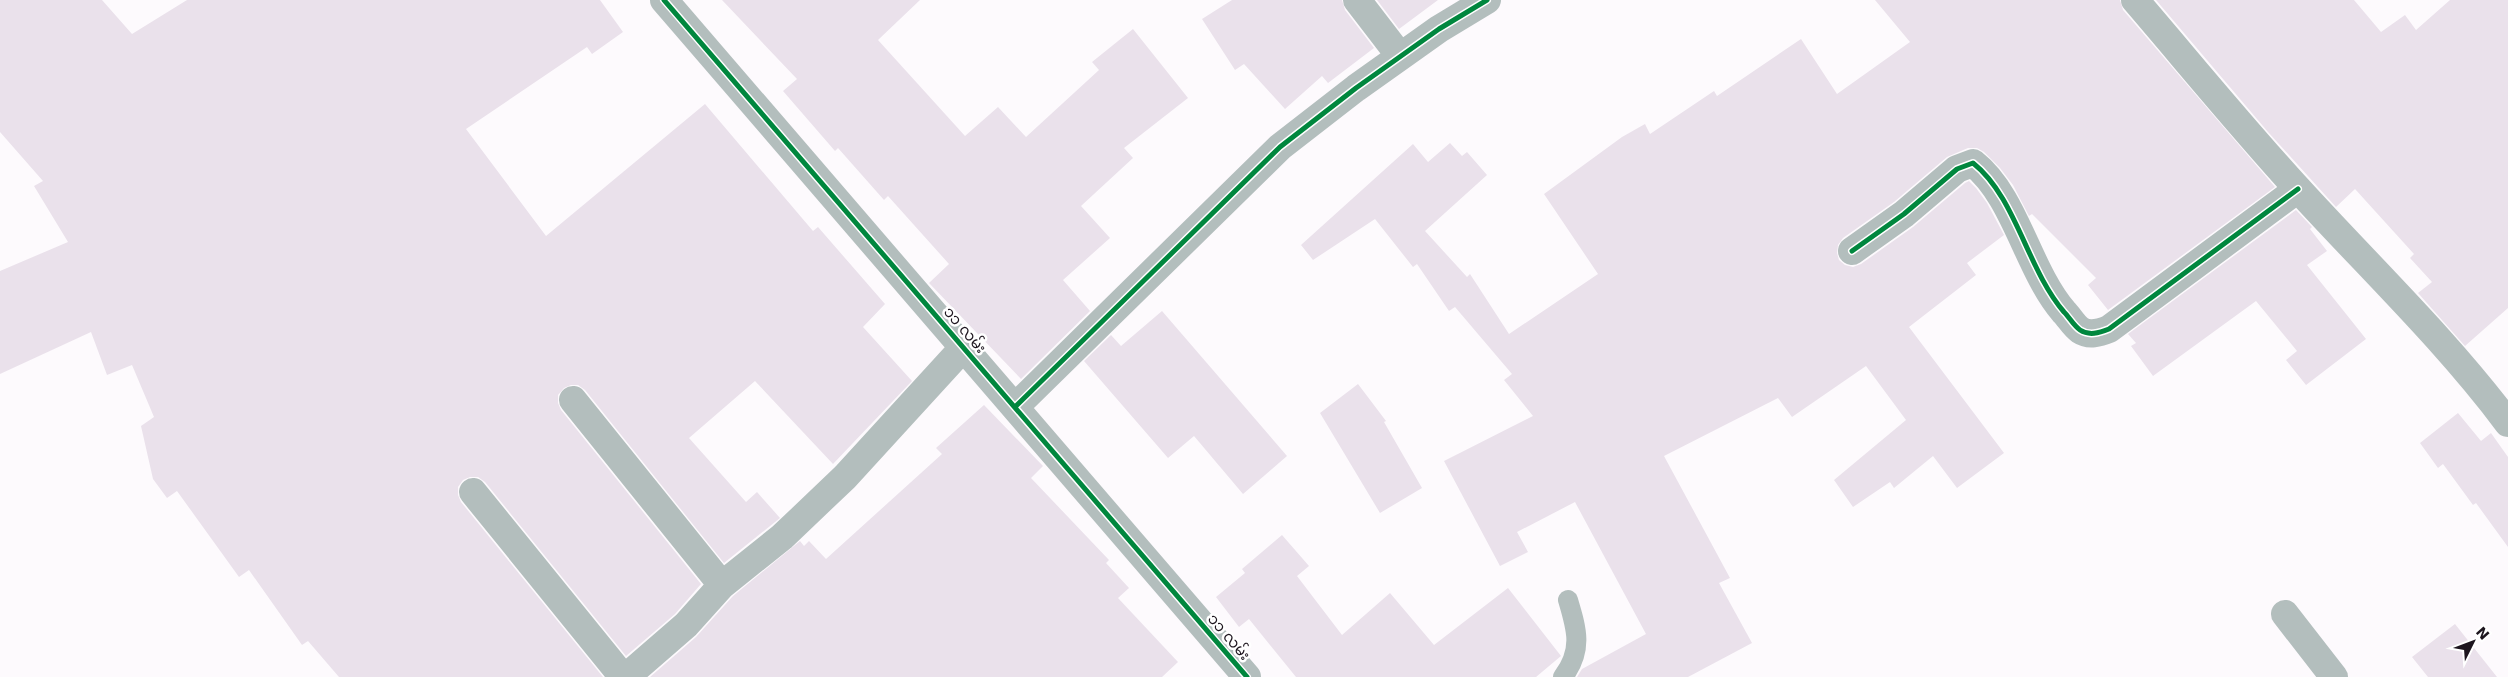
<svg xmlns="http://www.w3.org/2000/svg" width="2508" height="677" viewBox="0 0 2508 677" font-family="'DejaVu Sans','Noto Sans Myanmar',sans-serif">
<rect width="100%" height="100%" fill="#fdfafd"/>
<!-- building -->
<path fill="#eae1eb" d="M0 0H102L132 34 187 0H600L623 32 592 54 587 47 466 129 546 236 705 104 813 231 818 227 885 304 863 327 912 381 833 464 755 381 689 438 746 502 757 492 780 518 724 563 585 390 578 385H571L564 388 558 395V403L561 410 701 584 675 614 626 656 485 482 478 477H470L463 480 458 487V495L461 502 603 677H339L308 641 302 645 249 570 239 577 177 491 167 498 153 479 141 426 154 417 132 365 107 375 91 332 0 374V271L68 242 34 186 43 181 0 132Z
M722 0H920L878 40 965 136 998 107 1026 137 1099 70 1092 62 1133 29 1188 98 1124 148 1133 158 1081 206 1110 238 1063 280 1090 311 1021 379 929 283 949 264 888 196 884 200 838 148 835 151 783 91 797 79Z
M1232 0H1342L1345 10 1374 48 1328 83 1322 76 1285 109 1244 64 1235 70 1202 19Z
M1377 0H1438L1399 29Z
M1875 0H2120L2123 10 2275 187 2108 310 2088 285 2096 278 2032 214 2029 216 2013 185 2000 168 1984 152 1977 148H1968L1947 157 1894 202 1843 238 1838 245 1837 253 1839 260 1845 265 1853 267 1861 264 1913 227 1965 183 1969 181 1976 188 1987 203 2004 235 1967 263 1976 275 1909 327 2004 453 1957 488 1933 456 1894 488 1890 482 1853 507 1834 480 1906 420 1866 366 1792 417 1778 398 1664 456 1730 578 1719 583 1752 643 1688 677H1577L1582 669 1646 634 1575 502 1517 532 1528 552 1500 566 1444 461 1533 416 1504 380 1512 374 1455 307 1449 311 1417 264 1413 267 1375 219 1313 260 1301 245 1413 144 1428 162 1450 143 1462 156 1467 152 1487 175 1425 231 1467 277 1470 274 1509 334 1598 274 1544 194 1622 137 1645 124 1650 134 1714 91 1717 96 1801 39 1837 94 1910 42Z
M2156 0H2354L2381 32 2405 15 2416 30 2450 0H2508V308L2465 346 2418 293 2432 282 2410 258 2414 254 2355 189 2336 207 2268 132Z
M2296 210 2312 227 2310 229 2327 251 2307 265 2366 339 2306 385 2286 360 2297 351 2256 301 2153 376 2131 346 2136 343 2128 334Z
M1162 311 1287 456 1243 494 1194 436 1168 458 1084 361 1111 335 1121 346Z
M1358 384 1386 421 1384 422 1422 488 1380 513 1320 413Z
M984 405 1043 466 1031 478 1109 560 1106 563 1129 588 1118 598 1178 662 1162 677H650L696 637 733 596 800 541 804 546 809 541 826 559 942 454 936 448Z
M2458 413 2481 441 2491 433 2508 457V547L2476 503 2473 505 2443 464 2438 468 2420 443Z
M1282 535 1309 566 1297 576 1342 635 1390 593 1434 645 1508 588 1561 656 1536 677H1296L1249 619 1239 627 1216 597 1245 573 1242 569Z
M2455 624 2497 677H2428L2412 657Z"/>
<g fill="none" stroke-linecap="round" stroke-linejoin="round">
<!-- lane -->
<path stroke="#b3bebd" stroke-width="20" d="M1563 677C1583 650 1577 630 1568 600"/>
<!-- street -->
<path stroke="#b3bebd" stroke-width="28" d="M664 0 1247 677
M1357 0 1400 56
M2135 0C2189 63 2242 128 2298 189 2369 267 2445 339 2508 423
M1852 251 1904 214 1957 169 1973 163C2016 197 2027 269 2064 312 2069 317 2074 326 2080 330 2089 336 2099 333 2109 329L2298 189
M573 400 722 585
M1015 407 1280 147 1356 88 1439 29 1487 0
M473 492 623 677
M2285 614 2334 677
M626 677 686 625 722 585 782 537 845 477 963 348"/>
<defs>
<path id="cycleway" d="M664 0 1247 677
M1852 251 1904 214 1957 169 1973 163C2016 197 2027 269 2064 312 2069 317 2074 326 2080 330 2089 336 2099 333 2109 329L2298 189
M1015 407 1280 147 1356 88 1439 29 1487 0"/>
</defs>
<!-- cycleway casing -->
<use href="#cycleway" stroke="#fff" stroke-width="8"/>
<!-- cycleway -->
<use href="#cycleway" stroke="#00873e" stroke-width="5"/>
</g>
<g text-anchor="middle" stroke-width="5" stroke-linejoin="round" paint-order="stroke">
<!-- street labels -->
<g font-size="15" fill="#1d151e" stroke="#fff">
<text transform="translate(965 330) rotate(49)" y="5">၁၁ လမ်း</text>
<text transform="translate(1229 637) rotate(49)" y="5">၁၁ လမ်း</text>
</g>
</g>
<!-- north arrow -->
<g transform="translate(2473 642) rotate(48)" stroke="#ffffff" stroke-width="4" paint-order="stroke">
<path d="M0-4L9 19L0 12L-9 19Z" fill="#1d151e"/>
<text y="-8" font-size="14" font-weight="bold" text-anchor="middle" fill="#1d151e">N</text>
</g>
</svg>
